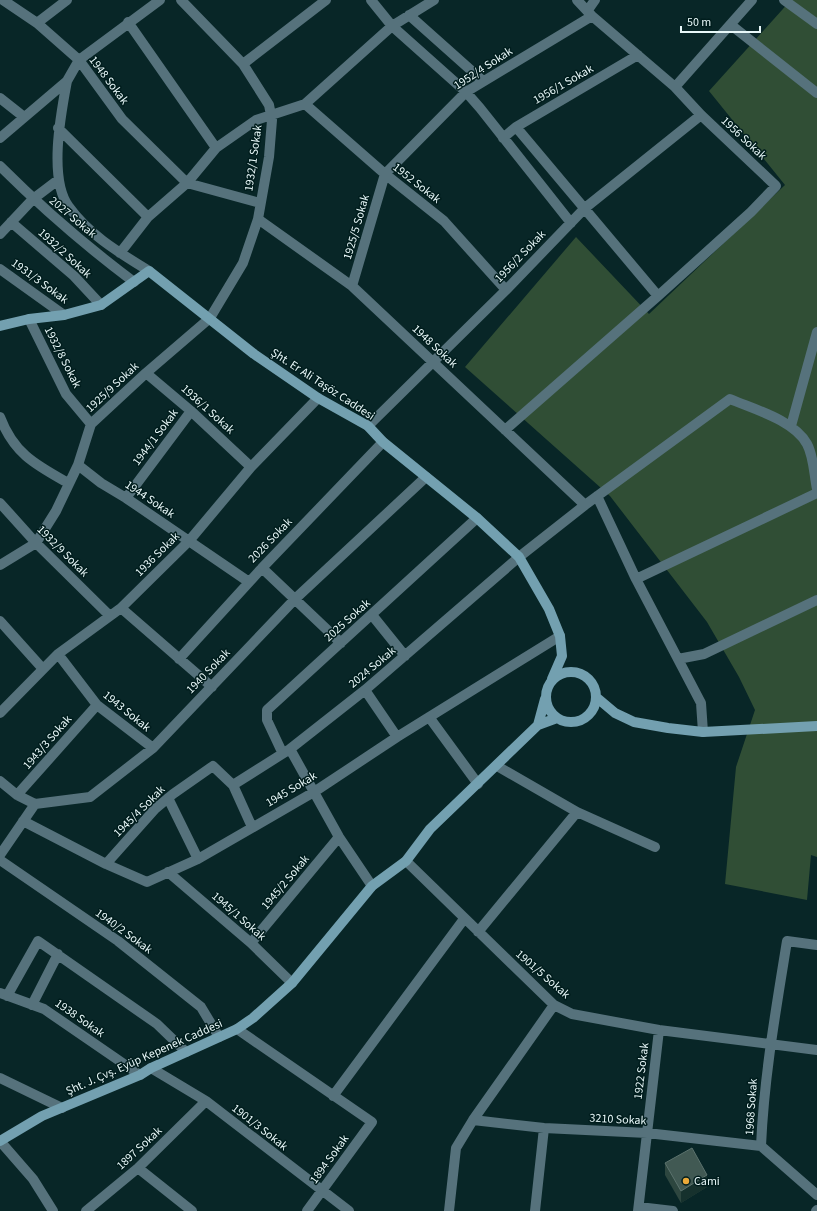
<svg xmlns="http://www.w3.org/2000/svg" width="817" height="1211" viewBox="0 0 817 1211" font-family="'Source Sans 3',sans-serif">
<rect width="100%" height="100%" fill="#082627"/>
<!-- green -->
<path fill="#304e35" d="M791 0H817V857L811 855 807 900 725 884 736 767 755 710 739 677 707 622 610 496 465 367 576 237 649 314 785 185 709 91Z"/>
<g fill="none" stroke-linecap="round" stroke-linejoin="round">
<!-- street -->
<path stroke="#56727c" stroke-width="10" d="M3 0 37 23 79 60 122 119 187 183 260 203
M371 0 392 26 466 92 480 108 571 223
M784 0 817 24
M588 10 595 0
M409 15 483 81
M128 22 216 148
M37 23 67 0
M731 25 817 93
M243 64 326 0
M67 81C61 113 48 179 69 207 89 235 120 253 149 271
M675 87 752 0
M0 98 24 117
M305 104 385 174 444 221 506 290
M516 127 658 296
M58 128 148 217
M0 138 67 81 79 60 160 0
M503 138 516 127 638 55
M0 166C42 208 86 246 134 282
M258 219 352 286 585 505
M11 222 74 276 101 305
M0 234 33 199 58 180
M120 253 148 217 187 183 216 148 256 120 305 104 392 26 434 0
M0 269 64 315
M352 286 385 174 466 92 592 16
M29 319 66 394 91 424
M146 373 191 411 251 467
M0 417C14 454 36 465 68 483
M368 426 506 290 585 208 701 115
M791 426 817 332
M505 430 658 296 751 212 776 186 701 115 675 87 592 16 577 0
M78 465 101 483 126 498 249 582
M597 496 636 579 701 703 703 732
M126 498 191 411
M0 503 36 543 110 616
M0 565 36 543 56 511 78 465 91 424 146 373 210 318 243 263 258 219 269 157 272 120 269 105 243 64 181 0
M262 568 341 643
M636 579 817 493
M121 608 212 687
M372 615 405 656
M0 621 43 669
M58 654 97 705 153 748
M179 659 262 568 383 442
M678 659 704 654 817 600
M365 690 397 737
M0 713 58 654 121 608 189 541 251 467 318 398
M429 717 478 784
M290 749 339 837 372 886
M282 752 267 720V710L477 518
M497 766 577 812 655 847
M0 781 17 795 35 804
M233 785 290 749 365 690 519 557 585 505 730 399C753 409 794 420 807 444 814 457 814 475 817 489
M17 795 97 705
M168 798 198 859
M23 821 106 864 147 882 198 859 314 792 397 737 560 636
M0 855 35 804 90 797 153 748 295 599 426 477
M0 860 118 941 201 1007 219 1037
M406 861 554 1005 572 1014 659 1030 817 1050
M106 864 155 809 173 794 213 766 233 785 252 827
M168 872 251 943 292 983
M478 932 577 812
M251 943 339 837
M0 993 44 1009 140 1075
M7 996 38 941 157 1024 186 1052
M32 1005 58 954
M237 1029 372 1122 307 1211
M151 1068 206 1101 349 1211
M0 1078 62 1108
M333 1096 464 919
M473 1120 544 1128 647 1133 761 1146
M0 1141 33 1179 53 1211
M761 1146C764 1077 776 1009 787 941L817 945
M761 1146 817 1195
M138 1168 192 1211
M639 1207 673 1211
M86 1211 138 1168 206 1101
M449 1211 456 1148 473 1120 554 1005
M535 1211 544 1128
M638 1211 659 1030
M816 1211 817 1210"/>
<!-- secondary -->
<path stroke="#73a0b0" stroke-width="10" d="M0 326 29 319 64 315 101 305 149 271 254 354 318 398 368 426 383 442 477 518 519 557 549 609 560 636 562 656 552 679
M546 697a25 25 0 1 1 50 0a25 25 0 1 1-50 0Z
M596 697 615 713 634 722 668 728 703 732 817 726
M538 725 545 699
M0 1141 42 1116 140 1075 151 1068 237 1029 253 1018 292 983 372 886 406 861 430 829 538 725 557 718"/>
</g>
<!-- wall -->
<path fill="#2d463f" d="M665 1163 707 1187 681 1203 665 1175Z"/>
<!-- shaded-wall -->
<path fill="#16312d" d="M707 1175V1187L681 1203V1191Z"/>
<!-- building -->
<path fill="#415953" stroke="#5b726d" d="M692 1148 707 1175 681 1191 665 1163Z"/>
<!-- markers -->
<circle fill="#eba939" stroke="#001d1d" stroke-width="1.5" cx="686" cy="1181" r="4"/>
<g text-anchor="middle" stroke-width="3" stroke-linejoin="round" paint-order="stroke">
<!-- street labels -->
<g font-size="12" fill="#e8f8f9" stroke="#001d1d">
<text transform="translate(483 68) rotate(-33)" y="4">1952/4 Sokak</text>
<text transform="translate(109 80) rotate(53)" y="4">1948 Sokak</text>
<text transform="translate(563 84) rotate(-30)" y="4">1956/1 Sokak</text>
<text transform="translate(744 138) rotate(43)" y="4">1956 Sokak</text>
<text transform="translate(253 158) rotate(-82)" y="4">1932/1 Sokak</text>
<text transform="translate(417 183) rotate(38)" y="4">1952 Sokak</text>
<text transform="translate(73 217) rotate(40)" y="4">2027 Sokak</text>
<text transform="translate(356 227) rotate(-74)" y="4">1925/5 Sokak</text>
<text transform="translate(65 253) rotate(42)" y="4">1932/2 Sokak</text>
<text transform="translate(520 256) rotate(-46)" y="4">1956/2 Sokak</text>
<text transform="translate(40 281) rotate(36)" y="4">1931/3 Sokak</text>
<text transform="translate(435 346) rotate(43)" y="4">1948 Sokak</text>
<text transform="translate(63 357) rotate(63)" y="4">1932/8 Sokak</text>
<text transform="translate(323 384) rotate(33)" y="4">Şht. Er Ali Taşöz Caddesi</text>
<text transform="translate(112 387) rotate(-43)" y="4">1925/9 Sokak</text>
<text transform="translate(208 409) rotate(42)" y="4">1936/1 Sokak</text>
<text transform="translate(155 437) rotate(-53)" y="4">1944/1 Sokak</text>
<text transform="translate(150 499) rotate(34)" y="4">1944 Sokak</text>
<text transform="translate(270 540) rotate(-46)" y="4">2026 Sokak</text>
<text transform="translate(63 551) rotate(45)" y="4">1932/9 Sokak</text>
<text transform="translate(157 554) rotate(-45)" y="4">1936 Sokak</text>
<text transform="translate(347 620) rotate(-42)" y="4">2025 Sokak</text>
<text transform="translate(372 667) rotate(-40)" y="4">2024 Sokak</text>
<text transform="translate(208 671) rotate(-46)" y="4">1940 Sokak</text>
<text transform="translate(127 711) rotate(39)" y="4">1943 Sokak</text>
<text transform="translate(47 742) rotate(-49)" y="4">1943/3 Sokak</text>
<text transform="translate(291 789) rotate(-31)" y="4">1945 Sokak</text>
<text transform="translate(139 811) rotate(-45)" y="4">1945/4 Sokak</text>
<text transform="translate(285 882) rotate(-50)" y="4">1945/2 Sokak</text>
<text transform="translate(239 916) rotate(41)" y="4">1945/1 Sokak</text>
<text transform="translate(124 931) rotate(36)" y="4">1940/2 Sokak</text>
<text transform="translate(543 974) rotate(41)" y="4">1901/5 Sokak</text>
<text transform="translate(80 1018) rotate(35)" y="4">1938 Sokak</text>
<text transform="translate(144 1057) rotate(-24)" y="4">Şht. J. Çvş. Eyüp Kepenek Caddesi</text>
<text transform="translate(641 1071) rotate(-83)" y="4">1922 Sokak</text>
<text transform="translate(751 1107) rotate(-86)" y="4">1968 Sokak</text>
<text transform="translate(618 1119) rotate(3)" y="4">3210 Sokak</text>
<text transform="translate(260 1127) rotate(38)" y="4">1901/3 Sokak</text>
<text transform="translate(139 1148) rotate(-43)" y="4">1897 Sokak</text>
<text transform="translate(329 1159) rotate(-54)" y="4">1894 Sokak</text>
</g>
<!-- poi labels -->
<g font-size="12" fill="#e8f8f9" stroke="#001d1d" text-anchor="start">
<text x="694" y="1185">Cami</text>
</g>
</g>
<!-- scale -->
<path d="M681 26v6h79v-6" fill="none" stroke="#e8f8f9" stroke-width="2"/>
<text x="687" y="26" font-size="12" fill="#e8f8f9" stroke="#001d1d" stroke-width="3" paint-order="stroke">50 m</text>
</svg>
